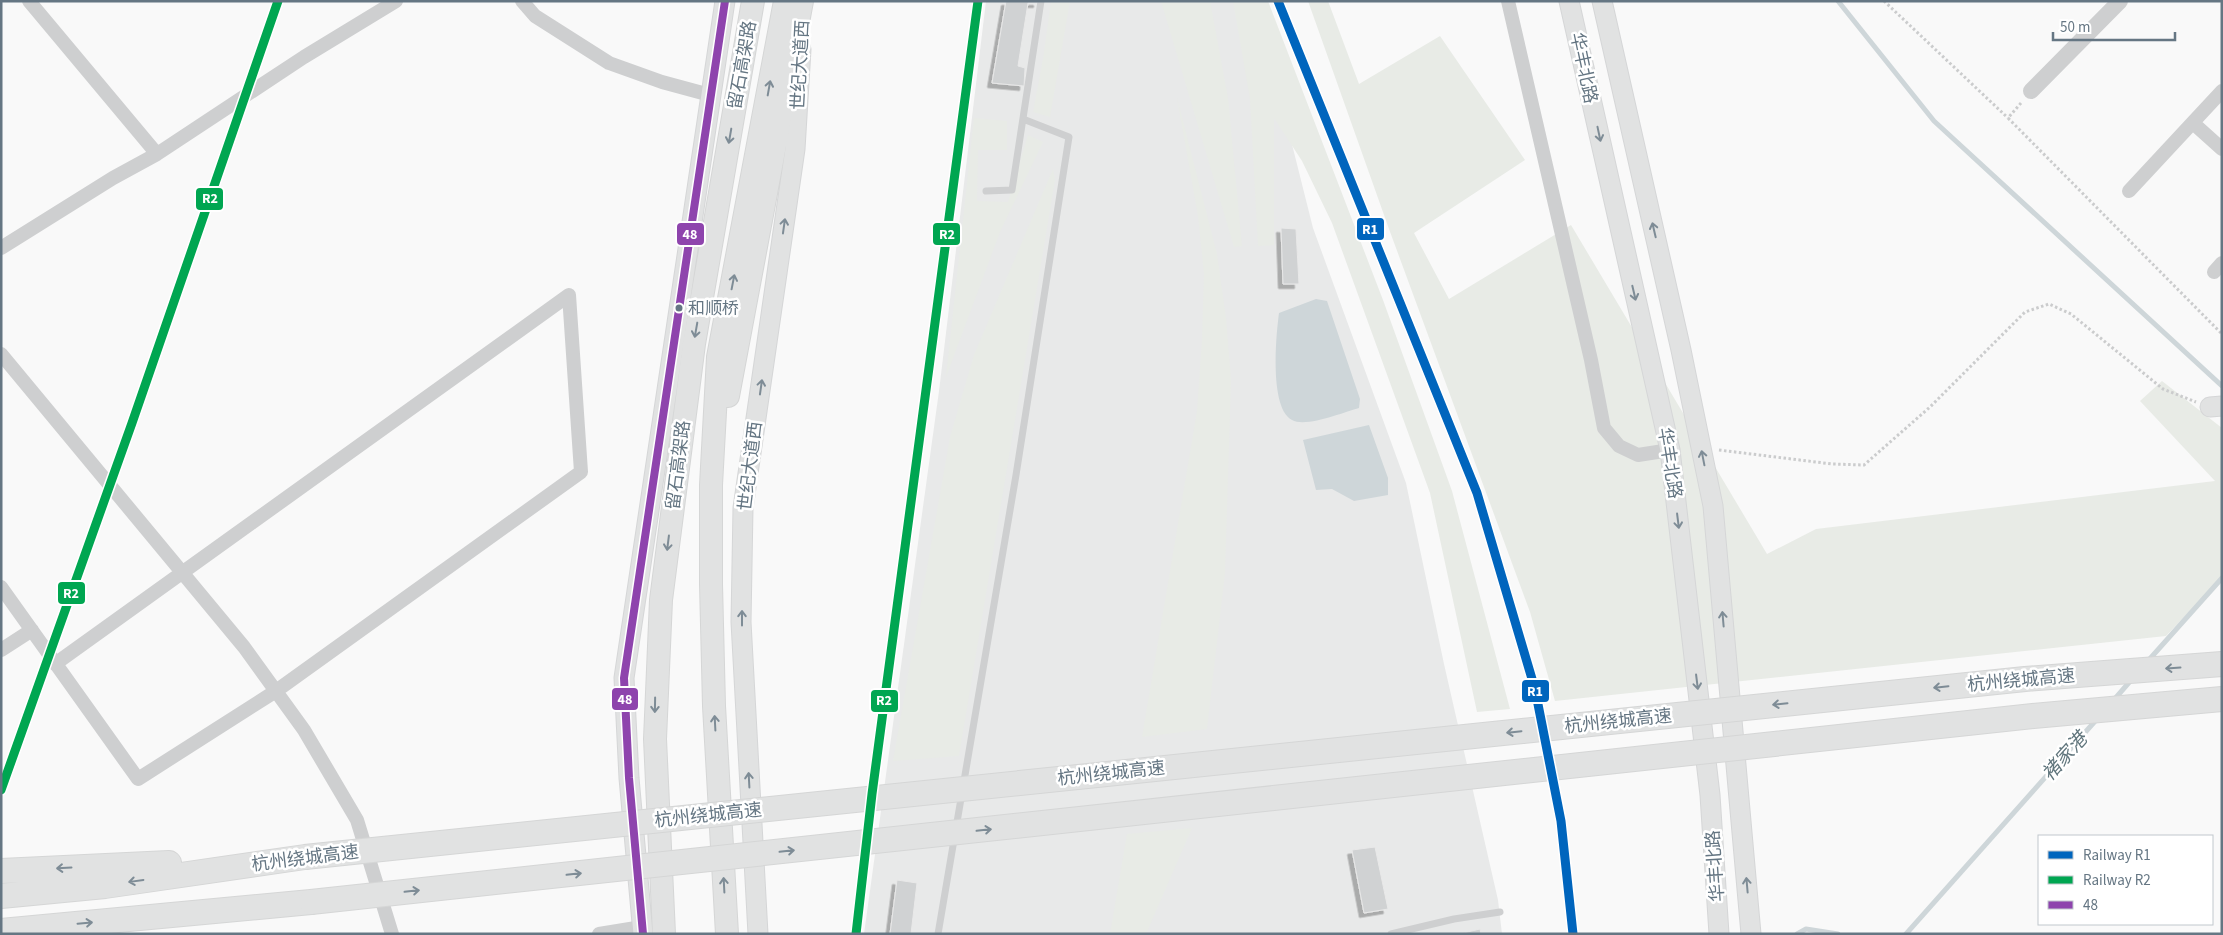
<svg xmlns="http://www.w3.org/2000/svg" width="2223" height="935" viewBox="0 0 2223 935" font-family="'Source Sans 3','Noto Sans SC',sans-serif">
<defs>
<filter id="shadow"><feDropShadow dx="-4.5" dy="4.5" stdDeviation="0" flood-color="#0004"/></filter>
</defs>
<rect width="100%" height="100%" fill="#f9f9f9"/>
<!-- built -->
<path fill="#e8e9e9" d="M986 1H1256L1313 228 1406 483 1444 664 1498 900 1502 934H864L939 391Z"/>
<!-- green -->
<path fill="#e8ebe6" d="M1051 1H1070L1050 117 1033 112 1043 59Z
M1161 1H1210L1228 98 1242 246 1234 247Z
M1233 1H1268L1383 300 1452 491 1510 709 1477 712 1430 493 1332 223 1302 161 1274 118V245L1258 246 1250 99Z
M1308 1H1328L1359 84 1440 36 1525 160 1414 233 1449 299 1571 225 1767 554 1816 529 2215 481 2140 401 2162 381 2222 428V577L2166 636 1555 701 1530 612 1389 229Z
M1177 98 1217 254 1226 318 1231 380 1225 573 1207 729 1142 737 1197 411 1202 339 1204 274 1198 216Z
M974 118 1007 121V150H978L977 201 1008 202 1028 135 1043 142 1000 232 946 377Z
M1053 169 1055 180 959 756 893 761 950 437 974 355Z
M1192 828 1146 934H1110L1127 834Z"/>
<!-- water -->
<path fill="#ced6d9" d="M1316 299 1327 301 1360 399 1359 408C1344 412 1306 428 1292 420 1269 408 1276 335 1279 313Z
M1369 425 1388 478V495L1354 501 1332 489 1316 490 1303 440Z"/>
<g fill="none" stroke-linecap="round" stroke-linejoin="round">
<!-- stream -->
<path stroke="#ced6d9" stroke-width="5" d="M1838 1 1934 121 2222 386
M2147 662 2222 578
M2113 701 2132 679
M1797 934 1806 929 1838 934
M1906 934 2097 719"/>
</g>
<!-- building -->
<path fill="#d0d2d3" stroke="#e8e8e8" filter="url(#shadow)" d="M1006 1H1038V3H1028L1018 66 1025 68 1024 86 992 83Z
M1281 228 1296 229 1299 284H1283Z
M1375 847 1388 909 1364 913 1352 850Z
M897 880 917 883 911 934H890Z
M1480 929 1481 934H1459Z"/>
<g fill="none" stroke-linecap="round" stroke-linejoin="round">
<defs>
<path id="secondary" d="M1569 1 1670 450 1710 795 1719 934
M1602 1 1681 350 1713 506 1751 934
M2210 407 2222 406
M643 934 629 778 624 678 725 1
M758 934 741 622 743 508 795 149 801 49"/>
<path id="trunk" d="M728 396 802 1
M664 934 655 739 661 600 694 344 753 1
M727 934 714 706 711 584V485L718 357 785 1"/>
<path id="motorway" d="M1 871 169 863
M1 896 105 886 305 857
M1 931 311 902"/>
</defs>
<!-- secondary casing -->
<use href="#secondary" stroke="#d5d6d7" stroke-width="21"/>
<!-- trunk casing -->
<use href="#trunk" stroke="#d5d6d6" stroke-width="24"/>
<!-- motorway casing -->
<use href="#motorway" stroke="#d5d6d6" stroke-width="26"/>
<!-- path -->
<path stroke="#cbcccd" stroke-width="3" stroke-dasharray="2.5 2.5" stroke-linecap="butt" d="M1884 1 2008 118
M2021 103 2008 118 2222 334
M1719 450 1832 464 1864 465 1930 407 2025 312 2049 304 2071 314 2163 389 2196 402"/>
<!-- service -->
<path stroke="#cecfd0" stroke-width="7" d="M986 191 1012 190 1041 1
M938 934 1016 475 1069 137 1023 119
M1391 934 1454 919 1500 912"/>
<!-- minor -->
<path stroke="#cecfd0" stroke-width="14" d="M29 1 157 154
M522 1 535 16 609 63 662 82 710 95
M1508 1 1591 360 1604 428 1619 446 1638 455 1670 450
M2193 123 2222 149
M2129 191 2222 91
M1 248 113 178 157 154 304 57 396 1
M2214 272 2222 263
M1 354 244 647 304 730 357 820 392 934
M1 587 138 779 276 691 581 472 569 295 55 664
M1 650 32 630
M599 934 642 927"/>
<!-- tertiary -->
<path stroke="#cecfd0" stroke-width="16" d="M2031 91 2120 1"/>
<!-- secondary -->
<use href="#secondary" stroke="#e1e2e2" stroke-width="19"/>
<!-- trunk -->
<use href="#trunk" stroke="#e1e2e2" stroke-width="22"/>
<!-- motorway -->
<use href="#motorway" stroke="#e1e2e2" stroke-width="24"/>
<defs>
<path id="motorway-bridge" d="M305 857 2025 679 2222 664
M311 902 2033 716 2222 699"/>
</defs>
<!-- motorway-bridge casing -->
<use href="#motorway-bridge" stroke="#d5d6d6" stroke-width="26" stroke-linecap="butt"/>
<!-- motorway-bridge -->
<use href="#motorway-bridge" stroke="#e1e2e2" stroke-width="24"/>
<defs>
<path id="bus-1" d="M643 934 629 778 624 678 725 1"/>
</defs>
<!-- bus-1 casing -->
<use href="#bus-1" stroke="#fff" stroke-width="11"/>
<!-- bus-1 -->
<use href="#bus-1" stroke="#8e44ad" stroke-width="8"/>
<defs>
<path id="rail-1" d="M1278 1 1477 493 1535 689 1561 821 1573 934"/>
<path id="rail-2" d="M1 790 132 423 278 1
M856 934 872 794 978 1"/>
</defs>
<!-- rail-1 casing -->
<use href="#rail-1" stroke="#fff" stroke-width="12"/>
<!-- rail-2 casing -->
<use href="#rail-2" stroke="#fff" stroke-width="12"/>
<!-- rail-1 -->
<use href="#rail-1" stroke="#0065bd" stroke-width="9"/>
<!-- rail-2 -->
<use href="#rail-2" stroke="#00a651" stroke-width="9"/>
</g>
<!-- one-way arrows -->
<defs><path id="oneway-shaft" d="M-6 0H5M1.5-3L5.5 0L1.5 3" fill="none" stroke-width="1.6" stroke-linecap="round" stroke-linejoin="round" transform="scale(1.25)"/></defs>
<g stroke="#7e8c96">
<use href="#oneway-shaft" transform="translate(769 88) rotate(-80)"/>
<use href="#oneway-shaft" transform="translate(1599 134) rotate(78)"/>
<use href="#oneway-shaft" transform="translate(730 136) rotate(100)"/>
<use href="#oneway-shaft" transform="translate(784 226) rotate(-82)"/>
<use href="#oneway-shaft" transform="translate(1654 230) rotate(-103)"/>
<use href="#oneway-shaft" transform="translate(733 282) rotate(-79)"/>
<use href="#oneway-shaft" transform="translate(1634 293) rotate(77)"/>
<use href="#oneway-shaft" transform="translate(696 330) rotate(100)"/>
<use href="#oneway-shaft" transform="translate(761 387) rotate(-82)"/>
<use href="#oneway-shaft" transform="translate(1703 458) rotate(-101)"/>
<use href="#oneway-shaft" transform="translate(1678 521) rotate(83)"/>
<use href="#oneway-shaft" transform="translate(668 543) rotate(97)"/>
<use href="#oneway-shaft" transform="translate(742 618) rotate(-90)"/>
<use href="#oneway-shaft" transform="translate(1723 619) rotate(-95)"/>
<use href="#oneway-shaft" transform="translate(2173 668) rotate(176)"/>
<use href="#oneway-shaft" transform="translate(1697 682) rotate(83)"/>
<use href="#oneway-shaft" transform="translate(1941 687) rotate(174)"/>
<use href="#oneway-shaft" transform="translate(1780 704) rotate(174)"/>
<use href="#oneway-shaft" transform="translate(655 705) rotate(91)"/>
<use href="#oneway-shaft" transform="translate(715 723) rotate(-93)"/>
<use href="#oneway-shaft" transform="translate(1514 732) rotate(174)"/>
<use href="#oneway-shaft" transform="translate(749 780) rotate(-93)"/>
<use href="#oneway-shaft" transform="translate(984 830) rotate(-6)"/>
<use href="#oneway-shaft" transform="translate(787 851) rotate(-6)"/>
<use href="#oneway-shaft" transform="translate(64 868) rotate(177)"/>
<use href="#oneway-shaft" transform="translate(574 874) rotate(-6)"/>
<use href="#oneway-shaft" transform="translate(136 881) rotate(172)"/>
<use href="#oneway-shaft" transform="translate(724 885) rotate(-93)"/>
<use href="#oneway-shaft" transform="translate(1747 885) rotate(-95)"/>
<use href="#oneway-shaft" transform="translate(412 891) rotate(-6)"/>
<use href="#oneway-shaft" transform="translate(85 923) rotate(-5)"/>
</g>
<!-- markers -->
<circle fill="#657683" stroke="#fff" stroke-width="2" cx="679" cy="308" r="4.5"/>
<g text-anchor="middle" stroke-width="5" stroke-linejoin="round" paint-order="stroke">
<!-- bus labels -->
<g font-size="17" fill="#657683" stroke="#fff" text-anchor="start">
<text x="688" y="314">和顺桥</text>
</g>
<!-- street labels -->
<g font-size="18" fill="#657683" stroke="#fff">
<text transform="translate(742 65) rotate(-80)" y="6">留石高架路</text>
<text transform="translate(800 65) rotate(-87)" y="6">世纪大道西</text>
<text transform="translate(1584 68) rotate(78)" y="6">华丰北路</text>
<text transform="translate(1670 463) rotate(81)" y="6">华丰北路</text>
<text transform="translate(678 465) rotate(-83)" y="6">留石高架路</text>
<text transform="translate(750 466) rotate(-83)" y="6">世纪大道西</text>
<text transform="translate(2021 680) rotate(-5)" y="6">杭州绕城高速</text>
<text transform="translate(1618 721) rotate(-6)" y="6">杭州绕城高速</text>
<text transform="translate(1111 773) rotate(-6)" y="6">杭州绕城高速</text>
<text transform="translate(708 815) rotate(-6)" y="6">杭州绕城高速</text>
<text transform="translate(305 858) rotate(-7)" y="6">杭州绕城高速</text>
<text transform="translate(1715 866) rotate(-94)" y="6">华丰北路</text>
</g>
<!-- water labels -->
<g font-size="19" font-style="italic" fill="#60757c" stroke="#fff">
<text transform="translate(2064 756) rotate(-48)" y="7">褚家港</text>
</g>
</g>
<g stroke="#fff" stroke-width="2">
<rect x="195" y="187" width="29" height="24" rx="5" fill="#00a651"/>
<rect x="1356" y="217" width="29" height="24" rx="5" fill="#0065bd"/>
<rect x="676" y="222" width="29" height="24" rx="5" fill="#8e44ad"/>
<rect x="932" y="222" width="29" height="24" rx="5" fill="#00a651"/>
<rect x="57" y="581" width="29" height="24" rx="5" fill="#00a651"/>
<rect x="1521" y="679" width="29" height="24" rx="5" fill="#0065bd"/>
<rect x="611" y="687" width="28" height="24" rx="5" fill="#8e44ad"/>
<rect x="870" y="689" width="29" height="24" rx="5" fill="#00a651"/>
</g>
<g font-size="14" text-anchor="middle" font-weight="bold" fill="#fff">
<text x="210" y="203">R2</text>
<text x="1370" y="234">R1</text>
<text x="690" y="239">48</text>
<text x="947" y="239">R2</text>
<text x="71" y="598">R2</text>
<text x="1535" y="696">R1</text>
<text x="625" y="704">48</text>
<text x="884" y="705">R2</text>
</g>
<!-- border -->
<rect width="2223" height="935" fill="none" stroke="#657683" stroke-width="5"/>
<!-- legend -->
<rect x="2038" y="835" width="175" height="90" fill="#ffffff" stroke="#c1c8cd"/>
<rect x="2048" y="851" width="25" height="8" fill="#0065bd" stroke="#c1c8cd"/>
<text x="2083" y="860" font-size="15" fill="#657683">Railway R1</text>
<rect x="2048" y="876" width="25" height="8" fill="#00a651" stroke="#c1c8cd"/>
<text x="2083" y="885" font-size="15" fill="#657683">Railway R2</text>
<rect x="2048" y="901" width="25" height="8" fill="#8e44ad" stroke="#c1c8cd"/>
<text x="2083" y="910" font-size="15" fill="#657683">48</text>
<!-- scale -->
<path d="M2053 32v8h122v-8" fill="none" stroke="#657683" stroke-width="2.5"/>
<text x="2060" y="32" font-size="15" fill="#657683" stroke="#ffffff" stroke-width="4" paint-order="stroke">50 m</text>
</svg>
